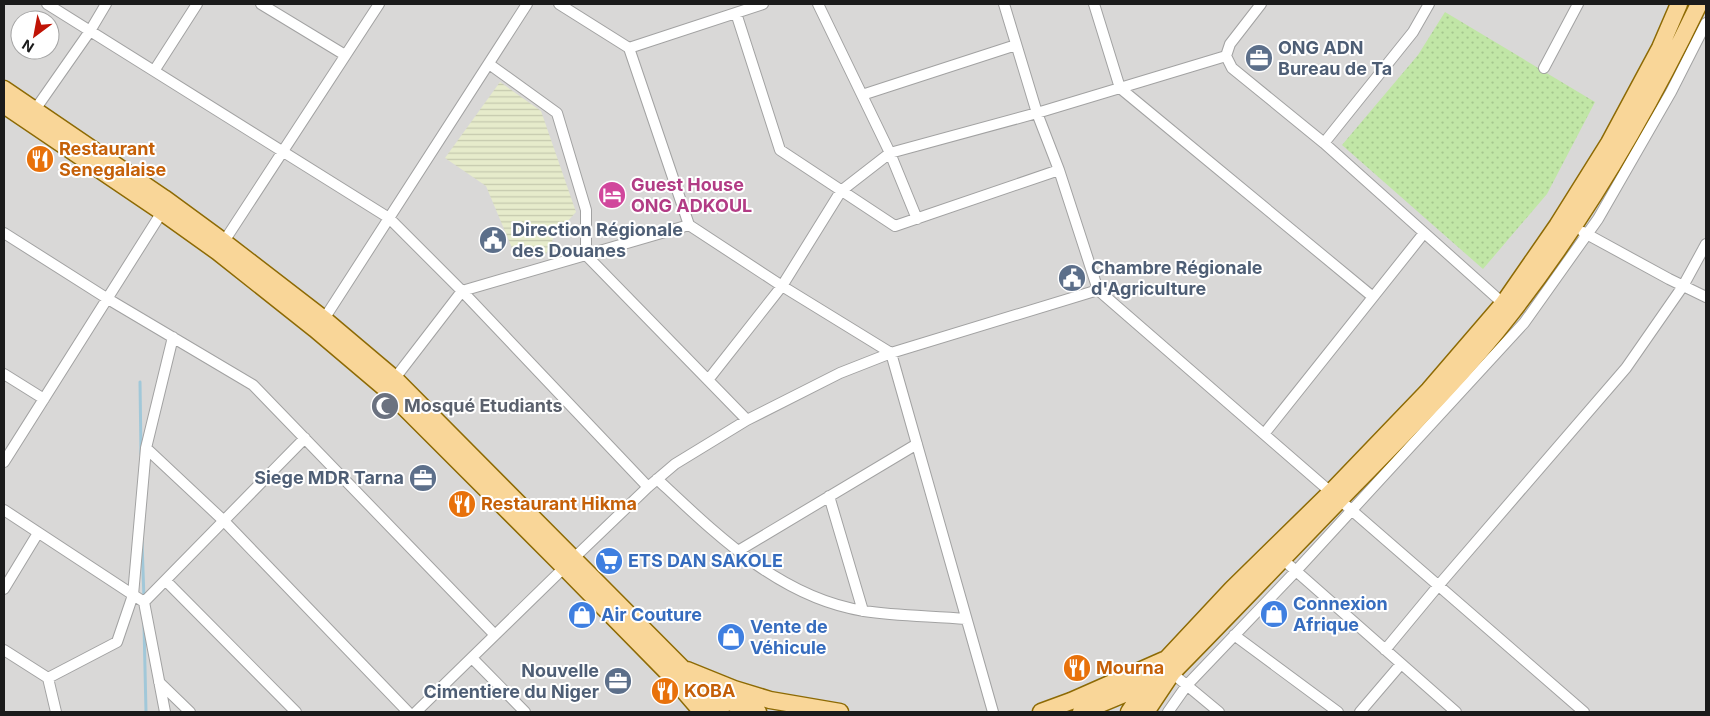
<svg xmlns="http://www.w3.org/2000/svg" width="1710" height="716" viewBox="0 0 1710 716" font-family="Inter,sans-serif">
<defs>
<pattern id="farmland-rules" width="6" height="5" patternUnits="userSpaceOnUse" patternTransform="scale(1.25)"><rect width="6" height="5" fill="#e6ebcb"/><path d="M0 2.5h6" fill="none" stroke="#c5c9ae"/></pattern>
<pattern id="grass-dots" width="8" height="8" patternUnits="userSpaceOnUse" patternTransform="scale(1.25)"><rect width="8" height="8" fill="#c1e6a6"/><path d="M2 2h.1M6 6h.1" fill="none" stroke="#a5c58e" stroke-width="1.8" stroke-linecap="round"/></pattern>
</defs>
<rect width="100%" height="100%" fill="#ece9e0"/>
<!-- residential -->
<path fill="#d9d8d7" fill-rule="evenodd" d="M4 4H1706V712H4ZM20 20H50V50H20Z"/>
<!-- farmland -->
<path fill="url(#farmland-rules)" d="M500 82 541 111 576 212 555 235 546 254 517 260 486 186 445 158Z"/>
<!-- grass -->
<path fill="url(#grass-dots)" d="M1445 12 1595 102 1547 194 1483 269 1342 145 1418 55Z"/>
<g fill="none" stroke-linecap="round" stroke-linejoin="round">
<!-- stream -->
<path stroke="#a1c8d9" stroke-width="3" d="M140 382 141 454
M142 542 144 599
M144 625 146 712"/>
<defs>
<path id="street" d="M47 4 389 218 462 291 648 487
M261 4 345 55
M559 4 629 48 689 225 782 286 891 353 993 712
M818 4 890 153 917 219
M1004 4 1037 113 1059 170 1098 290 1584 712
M1094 4 1120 88 1373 297
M1261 4 1230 44 1226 56 1232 68 1324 143 1506 306
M736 13 780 150 895 226 1059 170
M629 48 763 4
M489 64 557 113 586 210V255L747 420
M1544 68 1578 4
M154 71 197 4
M862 95 1016 45
M32 114 90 31 106 4
M1324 143 1413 32 1429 4
M1583 232 1669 279 1706 297
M4 233 108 299 253 385 495 635
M221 246 379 4
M324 319 527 4
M173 337 146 448 224 521 408 712
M4 374 44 399
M708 380 782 286 841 191 890 153 1037 113 1226 56
M392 382 462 291 689 225
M1264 434 1424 233
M4 462 162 212
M657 479C716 534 780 598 864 611 897 616 932 616 966 619
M829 496 863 611
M4 510 144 602 165 712
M738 551 917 444
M1279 556 1456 712
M166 581 296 712
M4 589 38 533
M144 602 305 438
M1234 635 1338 712
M4 650 48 678 56 712
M1385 650 1438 586 1626 368 1683 286 1706 244
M472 658 525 712
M1172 673 1219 712
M48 678 117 642 133 595 146 448
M159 682 190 712
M416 712 574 558 648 487 675 464 747 420 840 373 891 353 1098 290
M1168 712 1187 685 1295 572 1524 323 1598 219 1671 92 1706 23
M1360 712 1401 664"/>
<path id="primary" d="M4 89 164 198 224 242 324 319 395 379 683 669 721 712
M4 105 162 212 218 252 315 329 387 390 564 567 671 676 702 712
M687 670 734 689 770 700 840 712
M707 692 729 702 758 712
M1041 712 1071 701 1164 660
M1081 712 1148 684
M1129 712 1160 666 1232 589 1331 492 1429 390 1503 304 1557 226 1609 143 1660 48 1679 4
M1146 712 1172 673C1234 610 1294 547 1355 484 1409 429 1464 374 1512 312 1585 218 1647 112 1699 4"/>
</defs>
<!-- street casing -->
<use href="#street" stroke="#a2a2a2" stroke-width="12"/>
<!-- primary casing -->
<use href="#primary" stroke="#8d6a04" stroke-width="19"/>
<!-- street -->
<use href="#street" stroke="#fff" stroke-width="10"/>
<!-- primary -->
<use href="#primary" stroke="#f9d698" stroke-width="16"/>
</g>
<!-- icons -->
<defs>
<symbol id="office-disc" viewBox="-11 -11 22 22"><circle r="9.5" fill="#5c6f8a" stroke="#fff"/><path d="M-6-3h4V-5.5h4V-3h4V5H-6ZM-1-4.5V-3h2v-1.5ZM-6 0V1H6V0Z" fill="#fff"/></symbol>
<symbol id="restaurant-disc" viewBox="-11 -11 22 22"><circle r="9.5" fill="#e8710a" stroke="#fff"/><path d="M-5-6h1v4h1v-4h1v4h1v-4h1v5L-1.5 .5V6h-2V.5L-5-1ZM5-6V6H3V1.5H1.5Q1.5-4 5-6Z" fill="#fff"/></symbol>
<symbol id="hotel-disc" viewBox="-11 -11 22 22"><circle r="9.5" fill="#d1479c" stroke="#fff"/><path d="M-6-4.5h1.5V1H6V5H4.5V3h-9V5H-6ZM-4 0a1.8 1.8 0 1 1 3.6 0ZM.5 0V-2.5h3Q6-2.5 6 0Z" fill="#fff"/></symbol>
<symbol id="civic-disc" viewBox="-11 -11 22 22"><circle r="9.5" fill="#5c6f8a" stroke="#fff"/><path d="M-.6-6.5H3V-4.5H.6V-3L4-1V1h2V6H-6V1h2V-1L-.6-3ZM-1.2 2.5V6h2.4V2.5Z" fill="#fff"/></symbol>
<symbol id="mosque-disc" viewBox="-11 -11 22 22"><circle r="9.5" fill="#6b7280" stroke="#fff"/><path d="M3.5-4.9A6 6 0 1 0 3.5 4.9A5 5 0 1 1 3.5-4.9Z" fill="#fff"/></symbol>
<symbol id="supermarket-disc" viewBox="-11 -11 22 22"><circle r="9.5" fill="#3f7fe0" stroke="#fff"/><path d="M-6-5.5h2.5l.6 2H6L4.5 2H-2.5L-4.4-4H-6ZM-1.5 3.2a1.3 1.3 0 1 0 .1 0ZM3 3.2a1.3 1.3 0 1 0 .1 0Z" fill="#fff"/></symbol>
<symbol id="shop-disc" viewBox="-11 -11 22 22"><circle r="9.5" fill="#3f7fe0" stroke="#fff"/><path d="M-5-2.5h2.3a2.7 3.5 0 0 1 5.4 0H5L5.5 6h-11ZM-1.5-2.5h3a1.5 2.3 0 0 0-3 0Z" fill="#fff"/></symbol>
</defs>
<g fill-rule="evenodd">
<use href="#office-disc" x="1243" y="42" width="32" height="32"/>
<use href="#restaurant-disc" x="24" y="143" width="32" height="32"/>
<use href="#hotel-disc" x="596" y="179" width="32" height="32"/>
<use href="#civic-disc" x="477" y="224" width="32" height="32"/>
<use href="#civic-disc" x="1056" y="262" width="32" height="32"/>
<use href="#mosque-disc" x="369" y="390" width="32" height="32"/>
<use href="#office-disc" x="407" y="462" width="32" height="32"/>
<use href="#restaurant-disc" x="446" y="488" width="32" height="32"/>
<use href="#supermarket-disc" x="593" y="545" width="32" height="32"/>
<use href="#shop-disc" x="1258" y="598" width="32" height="32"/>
<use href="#shop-disc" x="566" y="599" width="32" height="32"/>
<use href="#shop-disc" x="715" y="621" width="32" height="32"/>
<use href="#restaurant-disc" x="1061" y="652" width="32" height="32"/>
<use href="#office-disc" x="602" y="665" width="32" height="32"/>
<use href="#restaurant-disc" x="649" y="675" width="32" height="32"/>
</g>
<g text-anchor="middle" stroke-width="4" stroke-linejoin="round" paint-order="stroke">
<!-- service labels -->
<g font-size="18" font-weight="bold" fill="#4e5e75" stroke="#fff" text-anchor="start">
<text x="1278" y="54">ONG ADN<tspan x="1278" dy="21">Bureau de Ta</tspan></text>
<text x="512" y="236">Direction Régionale<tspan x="512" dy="21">des Douanes</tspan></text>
<text x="1091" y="274">Chambre Régionale<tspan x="1091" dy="21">d'Agriculture</tspan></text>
<text x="404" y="484" text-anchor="end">Siege MDR Tarna</text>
<text x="599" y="677" text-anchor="end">Nouvelle<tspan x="599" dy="21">Cimentiere du Niger</tspan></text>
</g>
<!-- food labels -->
<g font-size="18" font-weight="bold" fill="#c56008" stroke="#fff" text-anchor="start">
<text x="59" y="155">Restaurant<tspan x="59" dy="21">Senegalaise</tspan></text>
<text x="481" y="510">Restaurant Hikma</text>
<text x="1096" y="674">Mourna</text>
<text x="684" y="697">KOBA</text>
</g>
<!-- hotel labels -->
<g font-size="18" font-weight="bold" fill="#b23c85" stroke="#fff" text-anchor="start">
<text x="631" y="191">Guest House<tspan x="631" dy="21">ONG ADKOUL</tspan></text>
</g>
<!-- worship labels -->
<g font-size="18" font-weight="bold" fill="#5b616d" stroke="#fff" text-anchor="start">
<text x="404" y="412">Mosqué Etudiants</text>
</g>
<!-- shop labels -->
<g font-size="18" font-weight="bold" fill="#366cbe" stroke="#fff" text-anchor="start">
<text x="628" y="567">ETS DAN SAKOLE</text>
<text x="1293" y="610">Connexion<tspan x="1293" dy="21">Afrique</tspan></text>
<text x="601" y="621">Air Couture</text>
<text x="750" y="633">Vente de<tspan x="750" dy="21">Véhicule</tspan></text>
</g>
</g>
<!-- border -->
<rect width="1710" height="716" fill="none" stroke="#1b1b1b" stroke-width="10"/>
<!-- north arrow -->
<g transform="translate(35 35) rotate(212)"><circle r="24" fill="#ffffff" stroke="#a4a4a4"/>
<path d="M0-4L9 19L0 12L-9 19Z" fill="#c01305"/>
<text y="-8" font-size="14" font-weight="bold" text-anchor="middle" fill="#1b1b1b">N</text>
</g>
</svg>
